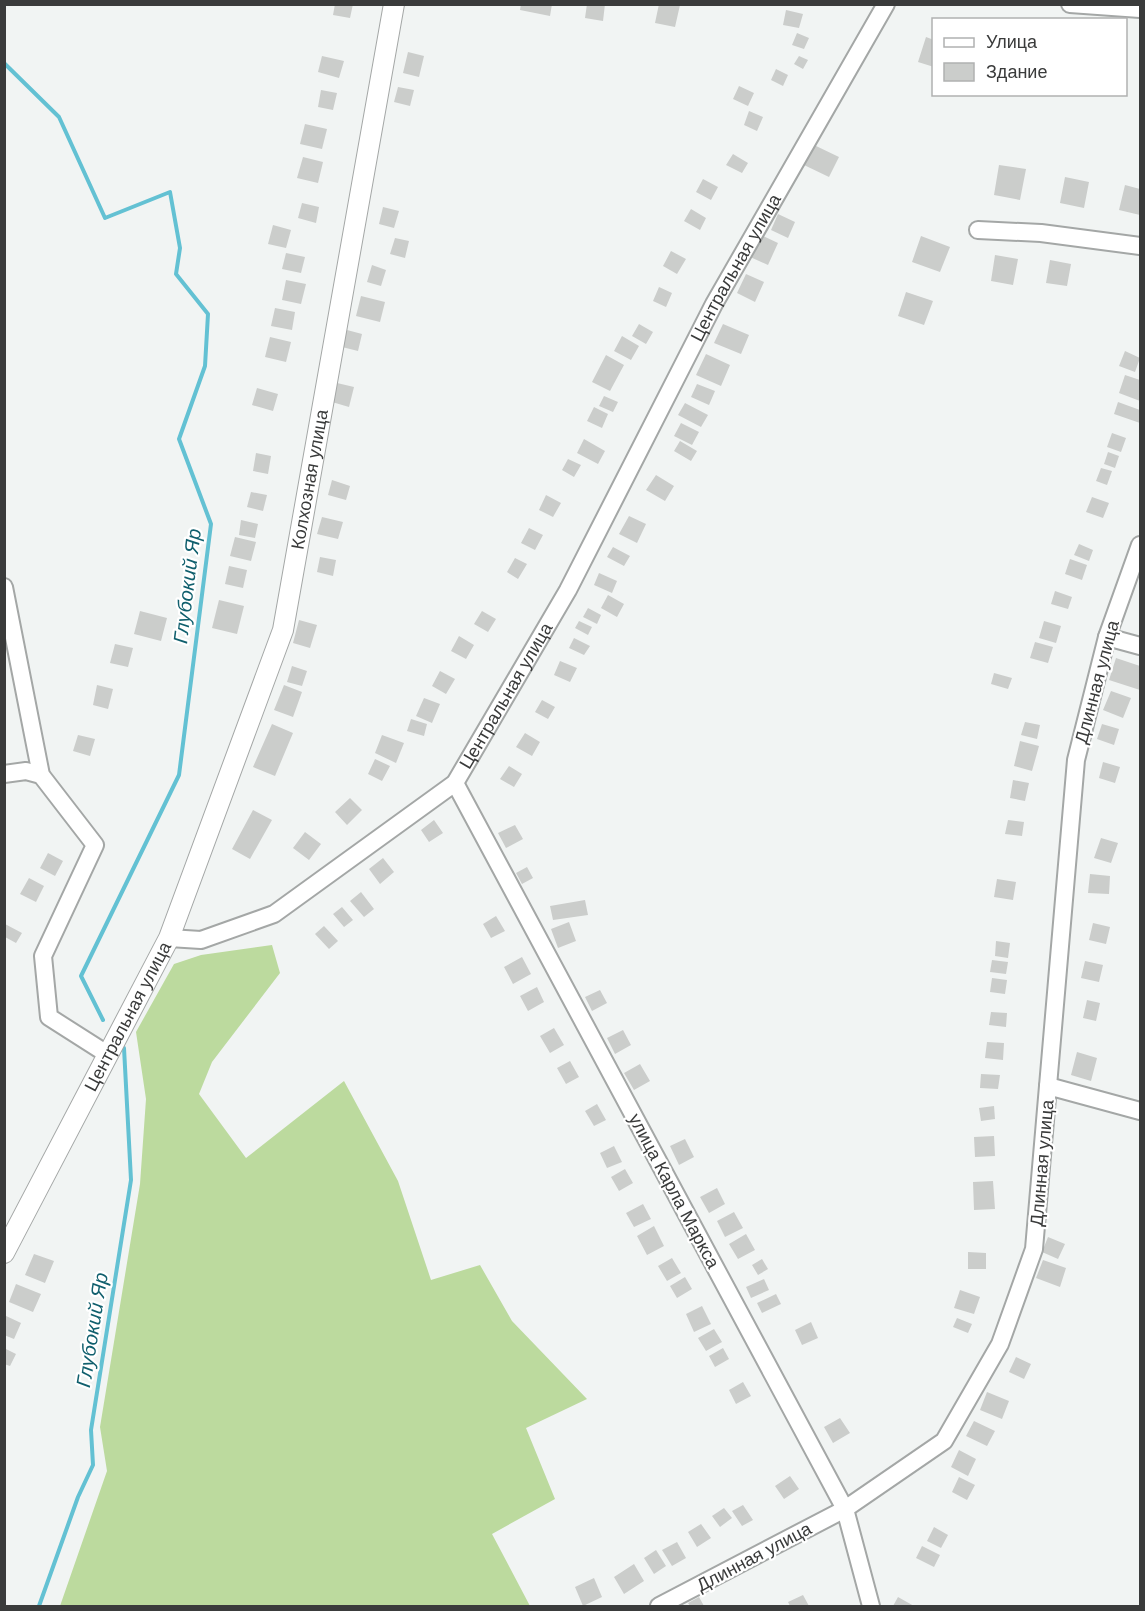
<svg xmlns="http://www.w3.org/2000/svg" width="1145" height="1611" viewBox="0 0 1145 1611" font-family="Helvetica,sans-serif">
<rect width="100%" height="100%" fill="#f1f4f3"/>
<!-- grass -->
<path fill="#bcda9e" d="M272 945 280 973 212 1062 199 1094 246 1158 344 1081 398 1181 431 1280 480 1265 512 1321 587 1399 526 1428 555 1499 492 1534 530 1606H60L107 1471 100 1427 140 1184 146 1099 136 1032 174 964 201 955Z"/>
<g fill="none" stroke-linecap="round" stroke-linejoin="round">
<!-- stream -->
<path stroke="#63c1d3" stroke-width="4" d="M4 63 59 117 105 218 170 192 180 248 176 274 208 314 205 366 179 439 211 524 179 775 81 976 103 1020
M39 1606 78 1497 93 1465 91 1430 131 1180 124 1048"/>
</g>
<!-- building -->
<path fill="#cbcdcb" d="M335 4H353L350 18 333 15Z
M521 4H552L550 16 520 10Z
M587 4H605L603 21 585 18Z
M659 4 680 5 675 27 655 23Z
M786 10 803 14 799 28 783 25Z
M797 33 809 38 804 49 792 45Z
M926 37 934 40V67L918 62Z
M408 52 424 56 419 77 403 73Z
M322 56 344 61 339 78 318 72Z
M799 56 808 60 803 69 794 64Z
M776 69 788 75 783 86 771 80Z
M739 86 754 93 748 106 733 99Z
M398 87 414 90 410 106 394 102Z
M321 90 337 93 333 110 318 107Z
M749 111 763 117 757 131 744 125Z
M305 124 327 129 322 149 300 144Z
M814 145 839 157 829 177 804 165Z
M733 154 748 163 742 173 726 165Z
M303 157 323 162 318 183 297 178Z
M999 165 1026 169 1020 200 994 195Z
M1065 177 1089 182 1084 208 1060 203Z
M703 179 718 187 711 200 696 192Z
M1125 185 1140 189V215L1119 210Z
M302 203 319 207 316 223 298 218Z
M383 207 399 211 394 228 379 224Z
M691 209 706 218 700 230 684 221Z
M778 214 795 222 788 238 771 230Z
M273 225 291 230 286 248 268 244Z
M759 234 778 243 768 265 748 256Z
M921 236 950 247 940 272 912 262Z
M395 238 409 241 405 258 390 254Z
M671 251 686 259 677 274 663 266Z
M286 253 305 257 301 273 282 269Z
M995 255 1018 259 1013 285 991 281Z
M1050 260 1071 264 1067 286 1046 283Z
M372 265 386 270 381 286 367 282Z
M746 274 764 282 755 302 737 293Z
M286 280 306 284 301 304 282 300Z
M659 287 672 293 666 307 653 301Z
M906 292 933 301 924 325 898 316Z
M361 296 385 302 380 322 356 316Z
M275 308 295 312 292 330 271 326Z
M639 324 653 332 646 344 632 336Z
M723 324 749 335 741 354 714 343Z
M347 330 362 334 358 351 342 347Z
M622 336 639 346 631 360 614 351Z
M270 337 291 342 286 362 265 357Z
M1125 351 1140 358 1135 372 1119 366Z
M706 354 730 365 721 386 696 375Z
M606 355 624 365 610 391 592 382Z
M1125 375 1140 380V401L1119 393Z
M337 383 354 387 349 407 332 402Z
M697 384 715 391 709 405 691 397Z
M257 388 278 394 273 411 252 405Z
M604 396 618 402 613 412 599 406Z
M1118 402 1140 410V423L1114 414Z
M685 403 708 415 701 427 678 415Z
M594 407 608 414 602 428 587 421Z
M681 423 699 432 692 445 674 436Z
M1112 433 1126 438 1121 452 1107 447Z
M584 439 605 451 598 464 577 453Z
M680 441 697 451 691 461 674 451Z
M1108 452 1119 456 1115 468 1104 464Z
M256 453 271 456 268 474 253 471Z
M568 459 581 465 574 477 562 470Z
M1101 468 1112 471 1107 485 1096 481Z
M656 475 674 486 665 501 646 490Z
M332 480 350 486 346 500 328 495Z
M251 492 267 495 263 511 247 507Z
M546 495 561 503 553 517 539 510Z
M1092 497 1109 503 1103 518 1086 512Z
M629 516 646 524 637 543 619 534Z
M322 517 343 522 338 539 317 534Z
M241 520 258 524 255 538 239 535Z
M529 528 543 535 535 550 521 543Z
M235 537 256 542 251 561 230 556Z
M1079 544 1093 550 1089 561 1074 555Z
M613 547 630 556 624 566 607 557Z
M320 557 336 560 333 576 317 572Z
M515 558 527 564 518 579 507 572Z
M1070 559 1087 565 1082 580 1065 574Z
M229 566 247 570 243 588 225 584Z
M599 573 617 581 612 593 594 585Z
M1055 591 1072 597 1068 609 1051 604Z
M608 595 624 604 617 617 601 608Z
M219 600 244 606 237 634 212 628Z
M588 608 601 615 597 624 583 617Z
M140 611 167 618 161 641 134 634Z
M482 611 496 619 488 632 474 624Z
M299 620 317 625 310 648 293 643Z
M579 621 592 627 588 635 575 628Z
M1044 621 1061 626 1056 643 1039 638Z
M459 636 474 645 466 659 451 651Z
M574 638 590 646 584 655 569 648Z
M1035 642 1053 647 1048 663 1030 658Z
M115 644 133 648 128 667 110 663Z
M1116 658 1140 666V690L1109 680Z
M560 661 577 668 570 682 554 675Z
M292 666 307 671 302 686 287 682Z
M440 671 455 679 446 694 432 686Z
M994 673 1012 678 1008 689 991 684Z
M97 685 113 689 108 709 93 705Z
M284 685 302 692 293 717 274 710Z
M1111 691 1131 698 1123 718 1103 710Z
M424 698 440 704 432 723 416 716Z
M542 700 555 707 548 719 535 712Z
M411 719 427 724 424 736 407 731Z
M1025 722 1040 725 1037 739 1021 735Z
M272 724 293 733 275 776 253 767Z
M1102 724 1119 729 1114 745 1097 739Z
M525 733 540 742 532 756 516 747Z
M78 735 95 739 90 756 73 751Z
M382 735 404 743 396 763 375 753Z
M1020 741 1039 746 1032 771 1014 766Z
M375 759 390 766 382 781 368 774Z
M1103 762 1120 767 1115 783 1099 778Z
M509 766 522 774 514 787 500 779Z
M1013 780 1029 783 1025 801 1010 798Z
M350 798 362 810 347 825 335 812Z
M253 810 272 820 250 859 232 849Z
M434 820 443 833 429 842 421 830Z
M1008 820 1024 822 1022 836 1005 834Z
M515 825 523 839 506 848 498 833Z
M305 832 321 844 309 860 293 848Z
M1101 838 1118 843 1111 863 1094 858Z
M48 853 63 861 55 876 40 868Z
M383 858 394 872 380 884 369 869Z
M527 867 533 878 522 884 516 873Z
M1090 874 1110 876 1109 894 1088 893Z
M29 878 44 886 36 902 20 894Z
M997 879 1016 882 1013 900 994 897Z
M361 892 374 909 364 917 350 901Z
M585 900 588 915 553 920 550 906Z
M342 907 353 920 344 927 333 914Z
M496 916 505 931 491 938 483 924Z
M569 922 576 941 558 948 551 929Z
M1093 923 1110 927 1106 944 1089 940Z
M5 924 22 933 16 943 5 937Z
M324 926 338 941 329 949 315 934Z
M996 941 1010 943 1008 958 995 956Z
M522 957 531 974 513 984 504 967Z
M992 960 1008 962 1006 974 990 972Z
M1085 961 1103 965 1099 982 1081 978Z
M992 978 1007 980 1005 994 990 992Z
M537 987 544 1002 528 1011 520 996Z
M600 990 607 1003 592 1011 585 997Z
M1087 1000 1100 1003 1096 1021 1083 1018Z
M991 1012 1007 1013 1006 1027 989 1025Z
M554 1028 564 1045 550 1053 540 1036Z
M623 1030 631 1045 615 1054 607 1038Z
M987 1042 1004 1043 1003 1060 985 1058Z
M1077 1052 1097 1058 1091 1081 1071 1075Z
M570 1061 579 1077 566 1084 557 1068Z
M640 1064 650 1081 634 1090 624 1073Z
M981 1074 1000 1075 998 1089 980 1088Z
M597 1104 606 1120 594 1126 585 1111Z
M994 1106 995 1119 981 1121 979 1108Z
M994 1136 995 1156 975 1157 974 1137Z
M685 1139 694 1157 679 1165 670 1146Z
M614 1146 622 1162 607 1168 600 1153Z
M625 1169 633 1183 619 1191 611 1177Z
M993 1181 995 1209 974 1210 973 1182Z
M717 1188 725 1204 709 1213 700 1197Z
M643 1204 651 1219 634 1227 626 1213Z
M734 1212 743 1228 725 1237 717 1221Z
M654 1226 664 1246 647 1255 637 1236Z
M746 1234 755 1250 738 1259 729 1244Z
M1048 1237 1065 1244 1058 1259 1042 1252Z
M968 1252 986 1253V1269H968Z
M34 1254 54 1261 45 1283 25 1275Z
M672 1258 681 1273 667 1281 658 1266Z
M762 1259 768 1269 758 1275 752 1265Z
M1043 1260 1066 1268 1060 1287 1036 1278Z
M685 1277 692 1289 677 1298 670 1286Z
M764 1279 769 1290 751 1298 746 1287Z
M16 1284 41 1294 33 1312 9 1302Z
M960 1290 980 1297 974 1314 954 1308Z
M776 1294 781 1304 762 1313 757 1303Z
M702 1306 711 1324 694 1332 686 1314Z
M4 1315 21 1323 14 1339 4 1335Z
M957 1318 972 1324 968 1333 953 1327Z
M811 1322 818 1338 802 1345 795 1330Z
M714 1329 722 1342 706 1351 698 1338Z
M4 1348 16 1354 10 1366 4 1364Z
M723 1348 729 1359 715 1367 709 1356Z
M1016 1357 1031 1364 1024 1379 1009 1372Z
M743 1382 751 1396 736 1404 729 1390Z
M987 1392 1009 1401 1002 1419 980 1410Z
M840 1418 850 1433 833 1443 824 1427Z
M974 1421 995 1431 987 1446 966 1436Z
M959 1450 976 1459 968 1476 951 1467Z
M790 1476 799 1489 784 1499 775 1486Z
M959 1477 975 1485 967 1500 952 1492Z
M743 1505 753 1520 742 1526 732 1511Z
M724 1508 732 1518 720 1527 712 1516Z
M701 1524 711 1538 697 1547 688 1532Z
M934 1527 948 1535 941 1548 927 1541Z
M677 1542 686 1558 672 1566 662 1550Z
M922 1546 940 1555 934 1567 916 1558Z
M656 1550 666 1566 654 1574 644 1558Z
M634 1564 644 1581 624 1594 614 1577Z
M594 1578 602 1597 583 1606 575 1587Z
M803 1595 809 1606H790L788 1602Z
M699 1597 704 1606H690L688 1603Z
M898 1597 914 1606H893Z"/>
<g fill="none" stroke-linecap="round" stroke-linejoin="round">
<defs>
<g id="minor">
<path d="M1070 4 1140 9"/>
<path d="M978 230 1041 233 1140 246"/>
<path d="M4 587 41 775 95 845 43 956 49 1017 107 1054"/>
<path d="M1107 637 1140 646"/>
<path d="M4 774 26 771 41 775"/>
<path d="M455 783 845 1509 871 1606"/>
<path id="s1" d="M169 938 201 940 274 914 455 783 568 590 714 304 886 4"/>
<path d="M1048 1086 1140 1111"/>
<path d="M659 1606 845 1509 944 1441 1000 1344 1034 1249 1076 760 1107 637 1140 545"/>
</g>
<g id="tertiary">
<path id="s2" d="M4 1253 169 938 283 630 394 4"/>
</g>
</defs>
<!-- minor casing -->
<use href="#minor" stroke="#a4a7a6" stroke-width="20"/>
<!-- tertiary casing -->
<use href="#tertiary" stroke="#a4a7a6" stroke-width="22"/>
<!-- minor -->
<use href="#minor" stroke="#fff" stroke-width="16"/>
<!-- tertiary -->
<use href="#tertiary" stroke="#fff" stroke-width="20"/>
</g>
<g text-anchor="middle" stroke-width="4.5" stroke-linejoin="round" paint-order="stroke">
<!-- street labels -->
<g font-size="18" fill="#3a3b3b" stroke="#fff">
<text dy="6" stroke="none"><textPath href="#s1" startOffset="920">Центральная улица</textPath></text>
<text dy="6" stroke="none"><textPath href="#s2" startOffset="837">Колхозная улица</textPath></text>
<text transform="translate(1097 682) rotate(-75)" y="6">Длинная улица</text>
<text dy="6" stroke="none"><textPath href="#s1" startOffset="434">Центральная улица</textPath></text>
<text dy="6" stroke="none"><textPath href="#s2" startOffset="267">Центральная улица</textPath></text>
<text transform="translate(1042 1163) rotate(-85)" y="6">Длинная улица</text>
<text transform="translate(674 1191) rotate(62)" y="6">улица Карла Маркса</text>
<text transform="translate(754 1557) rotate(-28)" y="6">Длинная улица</text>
</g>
<!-- water labels -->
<g font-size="20" font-style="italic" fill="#105f6d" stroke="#fff">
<text transform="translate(187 586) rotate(-83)" y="7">Глубокий Яр</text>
<text transform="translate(92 1330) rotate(-81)" y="7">Глубокий Яр</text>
</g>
</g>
<!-- border -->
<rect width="1145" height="1611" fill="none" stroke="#3a3b3b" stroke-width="12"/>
<!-- legend -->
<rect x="932" y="18" width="195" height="78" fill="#ffffff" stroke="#b0b1b1" stroke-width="1.5"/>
<rect x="944" y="38" width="30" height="9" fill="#ffffff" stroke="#b0b1b1" stroke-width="1.5"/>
<text x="986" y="48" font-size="18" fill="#3a3b3b">Улица</text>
<rect x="944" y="63" width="30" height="18" fill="#cbcdcb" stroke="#b0b1b1" stroke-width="1.5"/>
<text x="986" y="78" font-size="18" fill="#3a3b3b">Здание</text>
</svg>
